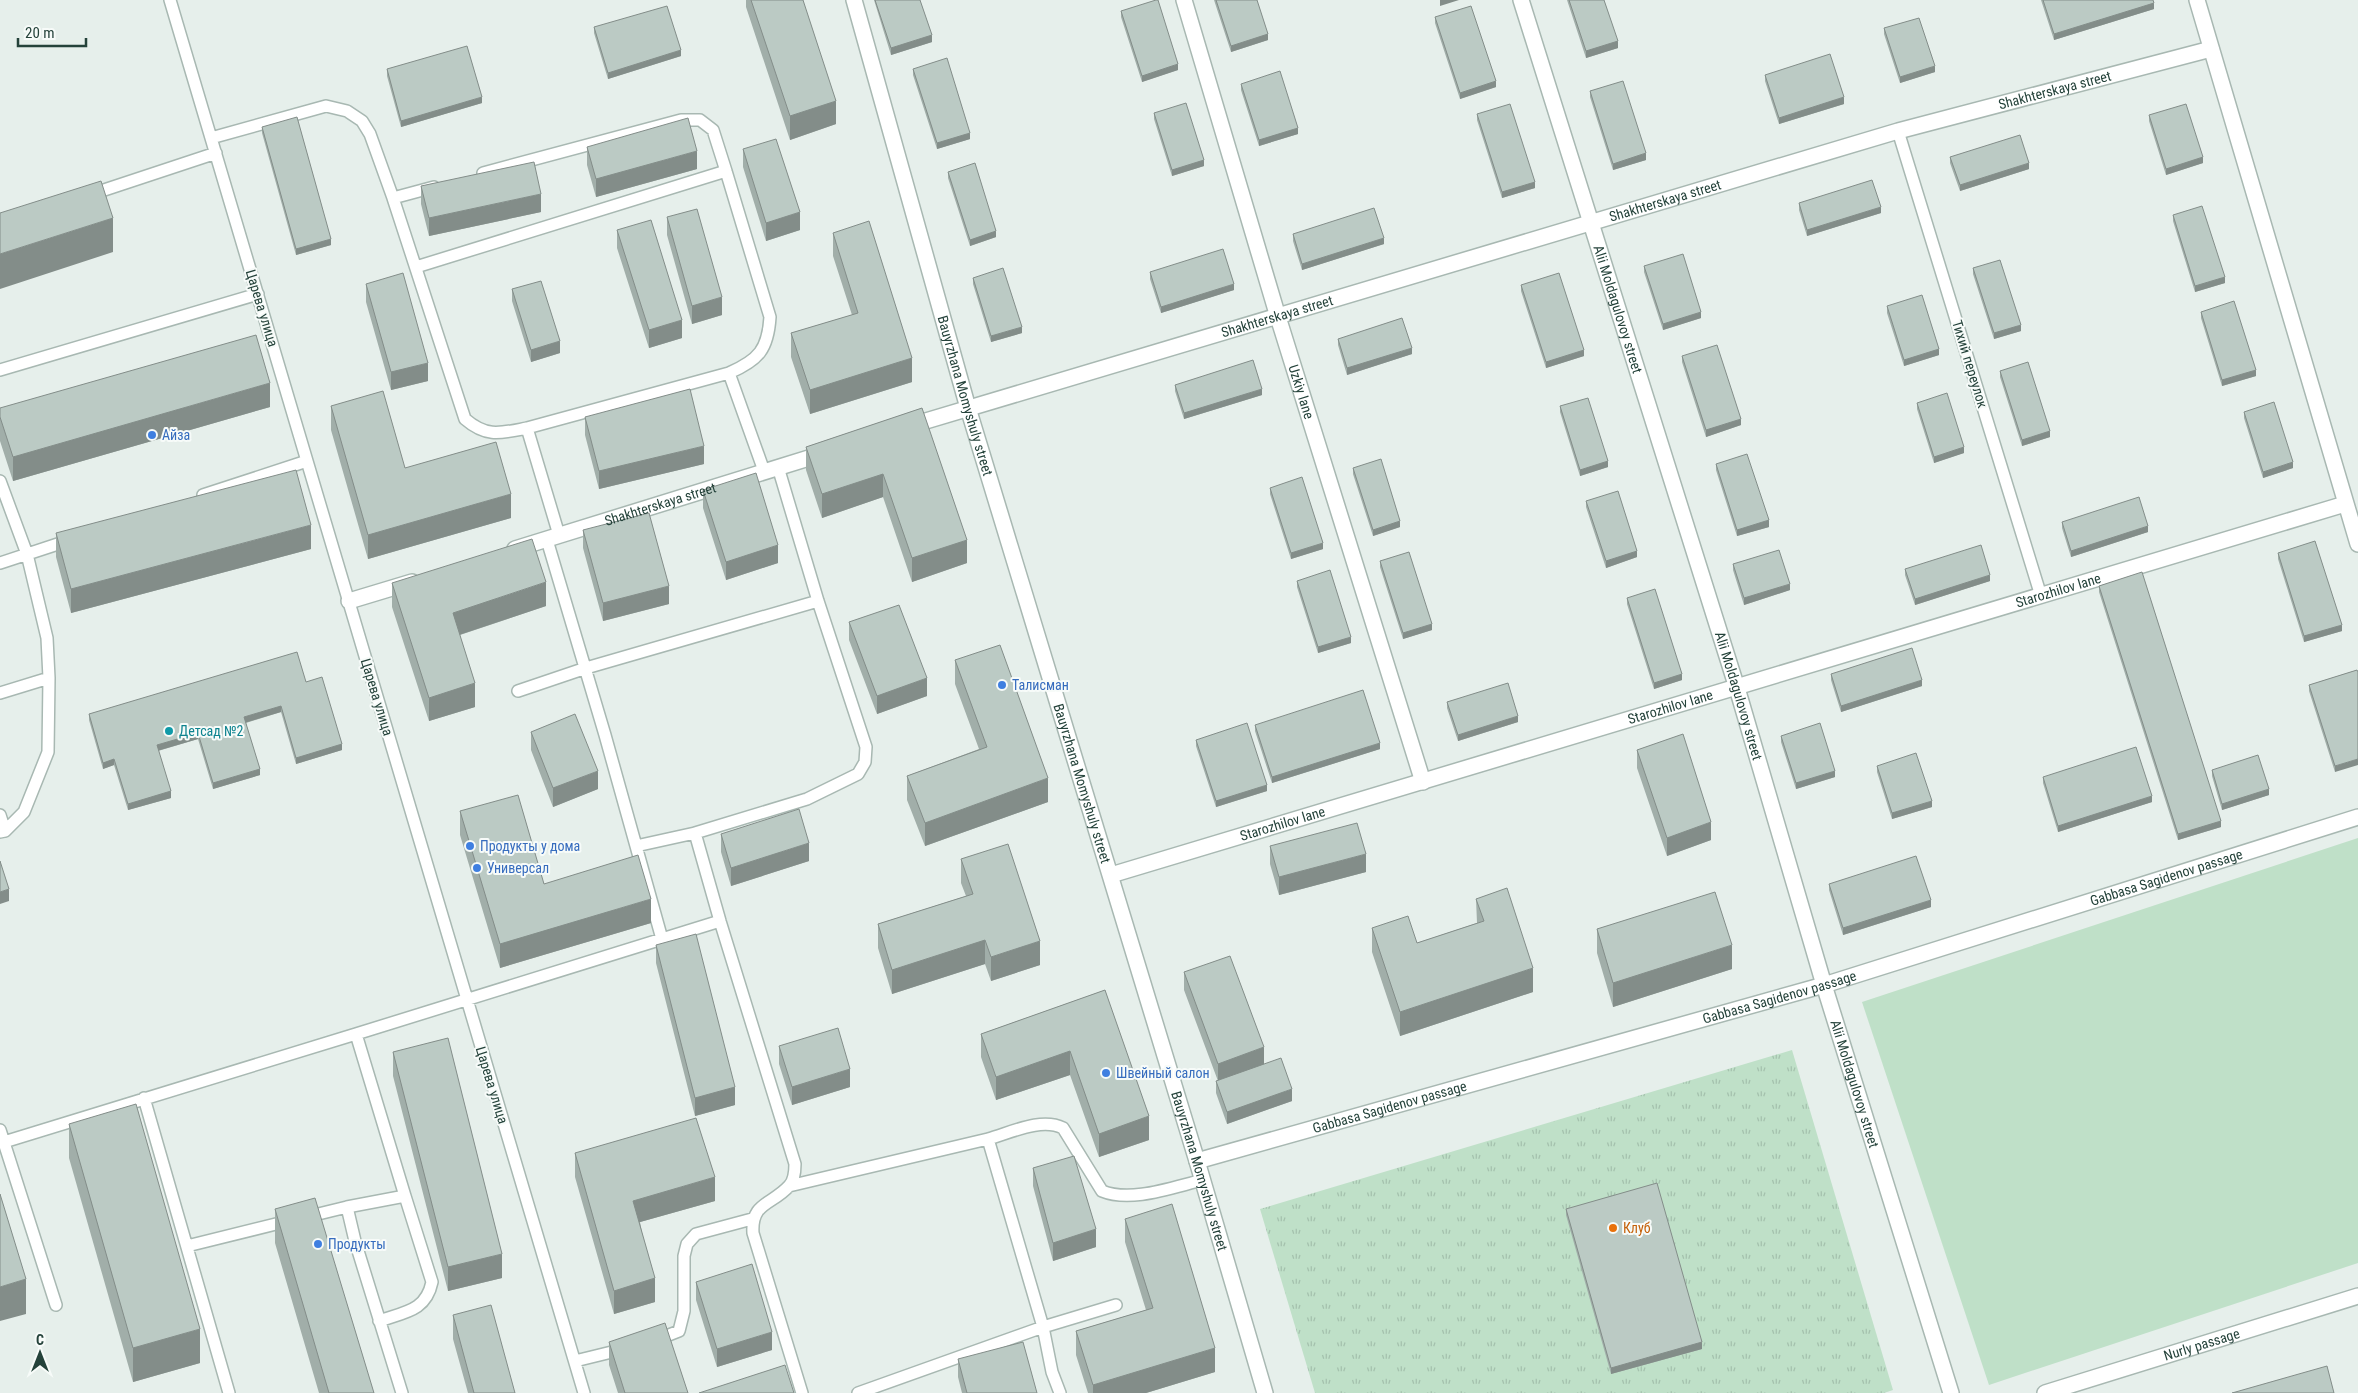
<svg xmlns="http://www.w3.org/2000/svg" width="2358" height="1393" viewBox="0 0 2358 1393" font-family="'Roboto Condensed',sans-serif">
<defs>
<pattern id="grass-tufts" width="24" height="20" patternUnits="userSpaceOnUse" patternTransform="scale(1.25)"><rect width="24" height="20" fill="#bfe0c8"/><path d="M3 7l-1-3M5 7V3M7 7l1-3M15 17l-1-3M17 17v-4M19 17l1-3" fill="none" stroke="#a4c1ad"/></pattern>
</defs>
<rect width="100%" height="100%" fill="#e6efeb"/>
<!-- grass -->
<path fill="url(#grass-tufts)" d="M1792 1050 1893 1390 1884 1393H1315L1260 1209Z"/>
<!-- park -->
<path fill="#bfe0c8" d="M2358 838V1263L1989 1385 1862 1002Z"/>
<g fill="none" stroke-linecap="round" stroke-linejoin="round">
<defs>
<path id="lane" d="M170 0 584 1393
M1898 131 2041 596
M211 138 326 106 347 111 362 121 370 134 393 198 465 419C487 438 501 433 527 428L559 535
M483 173 681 120H700L713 130 726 171
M89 195 216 153
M393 198 434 187
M416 267 726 171 770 317C768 349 759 360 729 373L527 428
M0 370 258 294
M729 373 764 471
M778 467 818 601 866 747 865 762 858 774 807 799 695 833 720 921 795 1164C795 1171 794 1181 789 1186 772 1205 751 1202 753 1233L802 1393
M0 481 27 554 47 638 49 678 48 752 24 812 5 831 0 832
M203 495 307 461
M547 540 605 735 662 939
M0 563 70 540
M518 691 586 668 818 601
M0 693 49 678
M0 815 5 831
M636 846 695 833
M144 1098 229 1393
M0 1130 56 1305
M988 1139C1010 1133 1041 1117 1063 1128L1102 1191C1131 1203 1173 1187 1203 1180
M4 1142 356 1034
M789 1186 988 1139 1043 1327 858 1393
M347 1207 405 1196 356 1034 720 921
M306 1217 347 1207 355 1241 402 1393
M187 1246 288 1221
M379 1321C405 1312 426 1311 432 1282L405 1196
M656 1340 679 1331 684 1311V1256L687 1244 696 1234 752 1219
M575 1361 624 1349
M1060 1393 1052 1372 1043 1327 1116 1305"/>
<g id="street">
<path id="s1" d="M854 0 968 408 1197 1161 1265 1393"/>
<path id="s2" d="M1184 0 1278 317 1423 782"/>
<path id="s3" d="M1521 0 1737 688 1824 985 1951 1393"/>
<path d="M2197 0 2358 544"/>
<path id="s4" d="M909 426 1898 131 2211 49"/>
<path id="s5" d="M515 549 825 453"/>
<path d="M349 601 412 582"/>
<path id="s6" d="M1111 875 2345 504"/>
<path id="s7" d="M1197 1161 1824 985 2358 817"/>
<path id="s8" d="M2045 1393 2358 1296"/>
</g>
</defs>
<!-- lane casing -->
<use href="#lane" stroke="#a8b8b2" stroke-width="14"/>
<!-- street casing -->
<use href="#street" stroke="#a8b8b2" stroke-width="18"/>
<!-- lane -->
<use href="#lane" stroke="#fff" stroke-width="11"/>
<!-- street -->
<use href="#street" stroke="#fff" stroke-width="15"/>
</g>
<!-- wall -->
<path fill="#a1aea9" d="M746 0H803L836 124 790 140 746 7Z
M874 0H920L932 42 891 55Z
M1214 0H1257L1268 40 1231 52Z
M1567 0H1604L1618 48 1586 58Z
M2041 0H2153L2154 9 2054 40Z
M1121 11 1178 70 1142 82 1121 17Z
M1435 17 1496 87 1460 99 1435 23Z
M594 27 681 56 608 79 594 33Z
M1884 28 1935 72 1900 83 1884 34Z
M387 69 482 103 401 127 387 76Z
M913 69 970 139 937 149 913 75Z
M1765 75 1844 104 1779 124 1765 81Z
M1241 84 1298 134 1259 146 1241 90Z
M1590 91 1646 160 1613 170 1590 97Z
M1154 113 1204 166 1172 176 1154 119Z
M1477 114 1535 188 1502 198 1477 120Z
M2149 115 2203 163 2166 175 2149 121Z
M262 127 331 245 296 255 262 133Z
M587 147 697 169 596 197 587 165Z
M743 149 800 230 766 241 743 167Z
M1950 157 2029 169 1960 191 1950 163Z
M948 172 996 237 970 246 948 178Z
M421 186 541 212 429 236 421 204Z
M1799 203 1881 213 1807 236 1799 210Z
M2173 215 2225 283 2195 292 2173 221Z
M667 217 722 315 692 324 667 235Z
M617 230 682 338 649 348 617 248Z
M833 233 912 382 810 414 791 357V333L852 315 833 256Z
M1293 234 1384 244 1302 270 1293 241Z
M1644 266 1701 318 1663 330 1644 272Z
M1973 268 2021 331 1994 339 1973 274Z
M1150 272 1234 290 1161 313 1150 279Z
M973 278 1022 333 991 342 973 284Z
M366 284 428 381 391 390 366 302Z
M1521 285 1584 356 1546 368 1521 291Z
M512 289 560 353 531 362 512 301Z
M1887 306 1939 355 1904 366 1887 313Z
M2201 312 2256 376 2222 386 2201 318Z
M1338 339 1412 354 1347 375 1338 345Z
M1682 356 1741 425 1706 437 1682 362Z
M2000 371 2050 437 2022 446 2000 377Z
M1175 385 1262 395 1184 419 1175 391Z
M1917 403 1964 453 1934 463 1917 409Z
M331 406 405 468 511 518 368 559 331 430Z
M1560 406 1608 467 1580 476 1560 412Z
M270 407 13 481 0 441V408Z
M922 408 967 563 912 582 883 497 822 518 806 470V447Z
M2244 412 2293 468 2263 478 2244 418Z
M585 417 704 464 599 489 585 435Z
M1716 464 1769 527 1737 536 1716 470Z
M1353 468 1400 527 1373 536 1353 474Z
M1270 488 1323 549 1291 559 1270 494Z
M703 490 778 563 726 580 703 508Z
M1586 501 1637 557 1606 568 1586 507Z
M2062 522 2148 532 2071 557 2062 528Z
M583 530 669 604 603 621 583 548Z
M56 533 311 549 71 613 56 557Z
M2278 553 2342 631 2304 642 2278 559Z
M1380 561 1432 630 1403 639 1380 567Z
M1733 564 1790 590 1744 605 1733 570Z
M1905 569 1990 581 1915 605 1905 575Z
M1297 581 1351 643 1318 653 1297 587Z
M392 583 546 606 460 635 475 707 429 721 392 607Z
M2099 586 2221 827 2178 840 2099 592Z
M1627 598 1682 680 1654 689 1627 604Z
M849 622 927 696 877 714 849 640Z
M955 660 1048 802 925 846 907 800V776L979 749 955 684Z
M2357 670 2335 772 2309 691V685Z
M1831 674 1922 686 1841 712 1831 680Z
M306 682 342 750 296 764 281 712 246 723 260 775 213 789 198 739 158 751 171 798 128 810 114 765 103 769 89 720V714Z
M1447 702 1518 722 1458 741 1447 708Z
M1255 725 1380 749 1272 783 1255 731Z
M531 732 598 789 553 807 531 750Z
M1781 736 1835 777 1796 789 1781 742Z
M1196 740 1267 791 1216 807 1196 746Z
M1637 750 1711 840 1667 856 1637 768Z
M1877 766 1932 807 1892 819 1877 772Z
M2212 770 2269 795 2222 810 2212 776Z
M2043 777 2152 802 2058 832 2043 783Z
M460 811 544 884 651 923 500 968 460 835Z
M721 834 809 861 731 886 721 852Z
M1270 846 1366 872 1279 895 1270 864Z
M961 859 1040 965 991 981 985 964 892 994 878 948V924L966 896 961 883Z
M1829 884 1931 907 1843 935 1829 890Z
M1476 899 1533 992 1400 1036 1372 952V928L1417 943 1477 923Z
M1597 929 1732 969 1613 1007 1597 953Z
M656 945 735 1105 695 1116 656 963Z
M1184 972 1264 1064 1292 1101 1227 1124 1216 1093V1081H1218L1184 990Z
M1105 990 1149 1140 1099 1157 1070 1075 996 1100 981 1057V1034Z
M779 1046 850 1087 792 1105 779 1064Z
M393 1052 502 1278 448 1291 393 1076Z
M69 1124 200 1363 133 1382 69 1158Z
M575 1153 715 1201 640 1222 655 1302 614 1314 575 1177Z
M1033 1168 1096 1247 1053 1261 1033 1186Z
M275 1209 374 1393H319L275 1243Z
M1566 1209 1702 1349 1611 1374 1566 1215Z
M1125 1219 1215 1372 1146 1393H1088L1076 1355V1331L1146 1310 1125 1242Z
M696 1282 772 1350 717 1367 696 1300Z
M453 1315 515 1393H468L453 1339Z
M609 1342 688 1393H618L609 1365Z
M958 1359 1037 1393H962L958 1377Z"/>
<!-- shaded-wall -->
<path fill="#838d89" d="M1440 0H1459L1440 6Z
M2154 3V9L2054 40V34Z
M1268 34V40L1231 52V46Z
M932 35V42L891 55V48Z
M1618 41V48L1586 58V51Z
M681 50V56L608 79V73Z
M1178 64V70L1142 82V76Z
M1935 66V72L1900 83V77Z
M1496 81V87L1460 99V93Z
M482 97V103L401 127V121Z
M1844 97V104L1779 124V118Z
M836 101V124L790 140V116Z
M1298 128V134L1259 146V140Z
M970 133V139L937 149V143Z
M697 151V169L596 197V179Z
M1646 153V160L1613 170V164Z
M2203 157V163L2166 175V169Z
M1204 160V166L1172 176V170Z
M2029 163V169L1960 191V185Z
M1535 182V188L1502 198V192Z
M541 194V212L429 236V218Z
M1881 207V213L1807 236V230Z
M800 212V230L766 241V223Z
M113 218V252L0 289V254Z
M996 231V237L970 246V240Z
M1384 238V244L1302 270V264Z
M331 239V245L296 255V249Z
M2225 277V283L2195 292V286Z
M1234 284V290L1161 313V307Z
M722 297V315L692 324V306Z
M1701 312V318L1663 330V324Z
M682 320V338L649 348V330Z
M2021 325V331L1994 339V333Z
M1022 327V333L991 342V336Z
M560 341V353L531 362V350Z
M1412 348V354L1347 375V368Z
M1939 349V355L1904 366V360Z
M1584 350V356L1546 368V362Z
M912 358V382L810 414V390Z
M428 363V381L391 390V372Z
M2256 370V376L2222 386V380Z
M270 383V407L13 481V457Z
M1262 389V395L1184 419V413Z
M1741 419V425L1706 437V430Z
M2050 431V437L2022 446V440Z
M704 446V464L599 489V471Z
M1964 447V453L1934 463V457Z
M1608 461V467L1580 476V470Z
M2293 462V468L2263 478V472Z
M883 474V497L822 518V494Z
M511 494V518L368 559V535Z
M1769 520V527L1737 536V530Z
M1400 521V527L1373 536V530Z
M311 525V549L71 613V589Z
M2148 526V532L2071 557V551Z
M967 540V563L912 582V558Z
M1323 543V549L1291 559V553Z
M778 545V563L726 580V562Z
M1637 551V557L1606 568V561Z
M1990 575V581L1915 605V599Z
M546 582V606L453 637V613Z
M1790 584V590L1744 605V598Z
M669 586V604L603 621V603Z
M1432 624V630L1403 639V633Z
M2342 625V631L2304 642V636Z
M1351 637V643L1318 653V647Z
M1682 674V680L1654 689V683Z
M927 678V696L877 714V696Z
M1922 680V686L1841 712V706Z
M475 683V707L429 721V698Z
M281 706V712L244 723V717Z
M1518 716V722L1458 741V735Z
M198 733V739L157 751V745Z
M1380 743V749L1272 783V777Z
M342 744V750L296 764V758Z
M114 759V765L103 769V763Z
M2358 759V765L2335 772V766Z
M260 769V775L213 789V783Z
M598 771V789L553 807V788Z
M1835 771V777L1796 789V783Z
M1048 778V802L925 846V823Z
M1267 785V791L1216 807V801Z
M2269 789V795L2222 810V804Z
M171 791V798L128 810V804Z
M2152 796V802L2058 832V826Z
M1932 801V807L1892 819V813Z
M2221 821V827L2178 840V834Z
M1711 822V840L1667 856V838Z
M809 843V861L731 886V868Z
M1366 854V872L1279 895V877Z
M9 889V901L0 904V892Z
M651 899V923L500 968V944Z
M1931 900V907L1843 935V928Z
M985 940V964L892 994V970Z
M1040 941V965L991 981V957Z
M1732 945V969L1613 1007V983Z
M1533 968V992L1400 1036V1012Z
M1264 1047V1065L1218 1082V1064Z
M1070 1051V1075L996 1100V1077Z
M850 1069V1087L792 1105V1087Z
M735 1087V1105L695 1116V1098Z
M1292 1089V1101L1227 1124V1112Z
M1149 1116V1140L1099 1157V1134Z
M715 1177V1201L633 1224V1201Z
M1096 1229V1247L1053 1261V1243Z
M502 1254V1278L448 1291V1267Z
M655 1278V1302L614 1314V1291Z
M26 1279V1314L0 1321V1287Z
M200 1329V1363L133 1382V1348Z
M772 1332V1350L717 1367V1349Z
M1702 1342V1349L1611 1374V1368Z
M1215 1348V1372L1146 1393H1093V1385Z"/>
<!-- building -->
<path fill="#bbcac4" stroke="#838d89" d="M751 0H803L836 101 790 116Z
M875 0H920L932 35 891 48Z
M1156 0H1158L1178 64 1142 76 1121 11Z
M1216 0H1257L1268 34 1231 46Z
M1569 0H1604L1618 41 1586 51Z
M2043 0H2153L2154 3 2054 34Z
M667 6 681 50 608 73 594 27Z
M1471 6 1496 81 1460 93 1435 17Z
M1919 18 1935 66 1900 77 1884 28Z
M467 46 482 97 401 121 387 69Z
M1830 54 1844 97 1779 118 1765 75Z
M947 58 970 133 937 143 913 69Z
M1280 71 1298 128 1259 140 1241 84Z
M1623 81 1646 153 1613 164 1590 91Z
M1186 103 1204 160 1172 170 1154 113Z
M1510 104 1535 182 1502 192 1477 114Z
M2186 104 2203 157 2166 169 2149 115Z
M297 117 331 239 296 249 262 127Z
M688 118 697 151 596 179 587 147Z
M2020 135 2029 163 1960 185 1950 157Z
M776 139 800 212 766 223 743 149Z
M534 162 541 194 429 218 421 186Z
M975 163 996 231 970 240 948 172Z
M1872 180 1881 207 1807 230 1799 203Z
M101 181 113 218 0 254V213Z
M2202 206 2225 277 2195 286 2173 215Z
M1374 208 1384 238 1302 264 1293 234Z
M697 209 722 297 692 306 667 217Z
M651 220 682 320 649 330 617 230Z
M869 221 912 358 810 390 791 333 858 313 833 233Z
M1223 249 1234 284 1161 307 1150 272Z
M1683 254 1701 312 1663 324 1644 266Z
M2000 260 2021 325 1994 333 1973 268Z
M1003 268 1022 327 991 336 973 278Z
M403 273 428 363 391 372 366 284Z
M1559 273 1584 350 1546 362 1521 285Z
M541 281 560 341 531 350 512 289Z
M1922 295 1939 349 1904 360 1887 306Z
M2234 301 2256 370 2222 380 2201 312Z
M1402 318 1412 348 1347 368 1338 339Z
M256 335 270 383 13 457 0 417V408Z
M1717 345 1741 419 1706 430 1682 356Z
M1253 360 1262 389 1184 413 1175 385Z
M2028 362 2050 431 2022 440 2000 371Z
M690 389 704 446 599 471 585 417Z
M383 391 405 468 496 442 511 494 368 535 331 406Z
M1947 393 1964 447 1934 457 1917 403Z
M1588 398 1608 461 1580 470 1560 406Z
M2274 402 2293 462 2263 472 2244 412Z
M922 408 967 540 912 558 883 474 822 494 806 447Z
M1747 454 1769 520 1737 530 1716 464Z
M1381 459 1400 521 1373 530 1353 468Z
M296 470 311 525 71 589 56 533Z
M756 473 778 545 726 562 703 490Z
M1302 477 1323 543 1291 553 1270 488Z
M1618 491 1637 551 1606 561 1586 501Z
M2139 497 2148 526 2071 551 2062 522Z
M649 513 669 586 603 603 583 530Z
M532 539 546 582 453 613 475 683 429 698 392 583Z
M2315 541 2342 625 2304 636 2278 553Z
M1981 545 1990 575 1915 599 1905 569Z
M1779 550 1790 584 1744 598 1733 564Z
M1409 552 1432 624 1403 633 1380 561Z
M1330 570 1351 637 1318 647 1297 581Z
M2142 572 2221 821 2178 834 2099 586Z
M1655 589 1682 674 1654 683 1627 598Z
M899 605 927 678 877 696 849 622Z
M1000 645 1048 778 925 823 907 776 987 747 955 660Z
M1912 648 1922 680 1841 706 1831 674Z
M297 652 306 682 322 677 342 744 296 758 281 706 244 717 260 769 213 783 198 733 157 745 171 791 128 804 114 759 103 763 89 714Z
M2357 670 2358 672V759L2335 766 2309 685Z
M1508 683 1518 716 1458 735 1447 702Z
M1363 690 1380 743 1272 777 1255 725Z
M575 714 598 771 553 788 531 732Z
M1247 723 1267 785 1216 801 1196 740Z
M1820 723 1835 771 1796 783 1781 736Z
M1683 734 1711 822 1667 838 1637 750Z
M2136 747 2152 796 2058 826 2043 777Z
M1916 753 1932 801 1892 813 1877 766Z
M2258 755 2269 789 2222 804 2212 770Z
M518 795 544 884 638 855 651 899 500 944 460 811Z
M799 809 809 843 731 868 721 834Z
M1357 823 1366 854 1279 877 1270 846Z
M1008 844 1040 941 991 957 985 940 892 970 878 924 973 894 961 859Z
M1916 856 1931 900 1843 928 1829 884Z
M0 861 9 889 0 892Z
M1507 888 1533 968 1400 1012 1372 928 1408 916 1417 943 1484 921 1476 899Z
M1715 892 1732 945 1613 983 1597 929Z
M696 934 735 1087 695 1098 656 945Z
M1230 956 1264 1047 1218 1064 1184 972Z
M1105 990 1149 1116 1099 1134 1070 1051 996 1077 981 1034Z
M838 1028 850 1069 792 1087 779 1046Z
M448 1038 502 1254 448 1267 393 1052Z
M1281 1058 1292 1089 1227 1112 1216 1081Z
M136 1104 200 1329 133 1348 69 1124Z
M696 1118 715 1177 633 1201 655 1278 614 1291 575 1153Z
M1074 1156 1096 1229 1053 1243 1033 1168Z
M1657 1183 1702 1342 1611 1368 1566 1209Z
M0 1194 26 1279 0 1287Z
M315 1198 374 1393H329L275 1209Z
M1172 1204 1215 1348 1093 1385 1076 1331 1153 1308 1125 1219Z
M752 1264 772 1332 717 1349 696 1282Z
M491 1305 515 1393H474L453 1315Z
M665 1323 688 1393H625L609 1342Z
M1023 1342 1037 1393H967L958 1359Z
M785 1365 794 1393H699Z
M2327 1366 2334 1393H2232Z"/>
<!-- markers -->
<g fill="#3f7fe0" stroke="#f7fbf9" stroke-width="2">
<circle cx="152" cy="435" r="5"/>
<circle cx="1002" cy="685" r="5"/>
<circle cx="470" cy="846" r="5"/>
<circle cx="477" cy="868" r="5"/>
<circle cx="1106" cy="1073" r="5"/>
<circle cx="318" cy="1244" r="5"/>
</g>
<circle fill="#0f9aa8" stroke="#f7fbf9" stroke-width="2" cx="169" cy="731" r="5"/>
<circle fill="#e8710a" stroke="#f7fbf9" stroke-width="2" cx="1613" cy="1228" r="5"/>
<g text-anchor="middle" stroke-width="4" stroke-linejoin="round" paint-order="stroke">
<!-- street labels -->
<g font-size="14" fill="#24423a" stroke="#f7fbf9">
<text dy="5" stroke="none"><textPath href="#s4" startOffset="1194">Shakhterskaya street</textPath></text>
<text dy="5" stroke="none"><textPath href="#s4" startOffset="789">Shakhterskaya street</textPath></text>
<text transform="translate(262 308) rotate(73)" y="5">Царева улица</text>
<text dy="5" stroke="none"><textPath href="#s3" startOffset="324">Alii Moldagulovoy street</textPath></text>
<text dy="5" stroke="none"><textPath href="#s4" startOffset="384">Shakhterskaya street</textPath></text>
<text transform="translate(1970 364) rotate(73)" y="5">Тихий переулок</text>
<text dy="5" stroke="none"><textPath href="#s2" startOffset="409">Uzkiy lane</textPath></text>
<text dy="5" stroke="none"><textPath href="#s1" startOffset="411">Bauyrzhana Momyshuly street</textPath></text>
<text dy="5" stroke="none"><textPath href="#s5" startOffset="152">Shakhterskaya street</textPath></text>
<text dy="5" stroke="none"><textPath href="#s6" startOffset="989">Starozhilov lane</textPath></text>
<text dy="5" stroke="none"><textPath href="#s3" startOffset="729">Alii Moldagulovoy street</textPath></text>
<text transform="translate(377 697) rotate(73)" y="5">Царева улица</text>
<text dy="5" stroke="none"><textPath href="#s6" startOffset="584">Starozhilov lane</textPath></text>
<text dy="5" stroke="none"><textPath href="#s1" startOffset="816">Bauyrzhana Momyshuly street</textPath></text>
<text dy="5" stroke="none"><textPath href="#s6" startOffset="179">Starozhilov lane</textPath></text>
<text dy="5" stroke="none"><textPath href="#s7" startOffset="1010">Gabbasa Sagidenov passage</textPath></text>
<text dy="5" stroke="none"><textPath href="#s7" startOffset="605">Gabbasa Sagidenov passage</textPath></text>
<text dy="5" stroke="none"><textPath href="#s3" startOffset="1134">Alii Moldagulovoy street</textPath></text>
<text transform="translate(492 1085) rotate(73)" y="5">Царева улица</text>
<text dy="5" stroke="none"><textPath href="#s7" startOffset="200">Gabbasa Sagidenov passage</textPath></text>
<text dy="5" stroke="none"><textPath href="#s1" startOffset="1221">Bauyrzhana Momyshuly street</textPath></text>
<text dy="5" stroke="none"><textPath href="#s8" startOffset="164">Nurly passage</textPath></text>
</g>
<!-- shop labels -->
<g font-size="14" fill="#366cbe" stroke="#f7fbf9" text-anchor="start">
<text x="162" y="440">Айза</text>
<text x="1012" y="690">Талисман</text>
<text x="480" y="851">Продукты у дома</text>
<text x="487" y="873">Универсал</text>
<text x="1116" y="1078">Швейный салон</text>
<text x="328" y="1249">Продукты</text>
</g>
<!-- culture labels -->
<g font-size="14" fill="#0d838f" stroke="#f7fbf9" text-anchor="start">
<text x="179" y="736">Детсад №2</text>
</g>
<!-- food labels -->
<g font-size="14" fill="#c56008" stroke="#f7fbf9" text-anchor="start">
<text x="1623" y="1233">Клуб</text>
</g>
</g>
<!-- north arrow -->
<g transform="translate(40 1353)" stroke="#f7fbf9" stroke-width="4" paint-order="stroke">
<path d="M0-4L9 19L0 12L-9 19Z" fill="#24423a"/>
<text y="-8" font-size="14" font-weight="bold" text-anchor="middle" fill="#24423a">С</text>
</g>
<!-- scale -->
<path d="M18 38v8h68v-8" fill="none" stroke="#24423a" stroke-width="2.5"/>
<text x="25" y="38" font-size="15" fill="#24423a" stroke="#f7fbf9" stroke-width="4" paint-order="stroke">20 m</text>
</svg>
